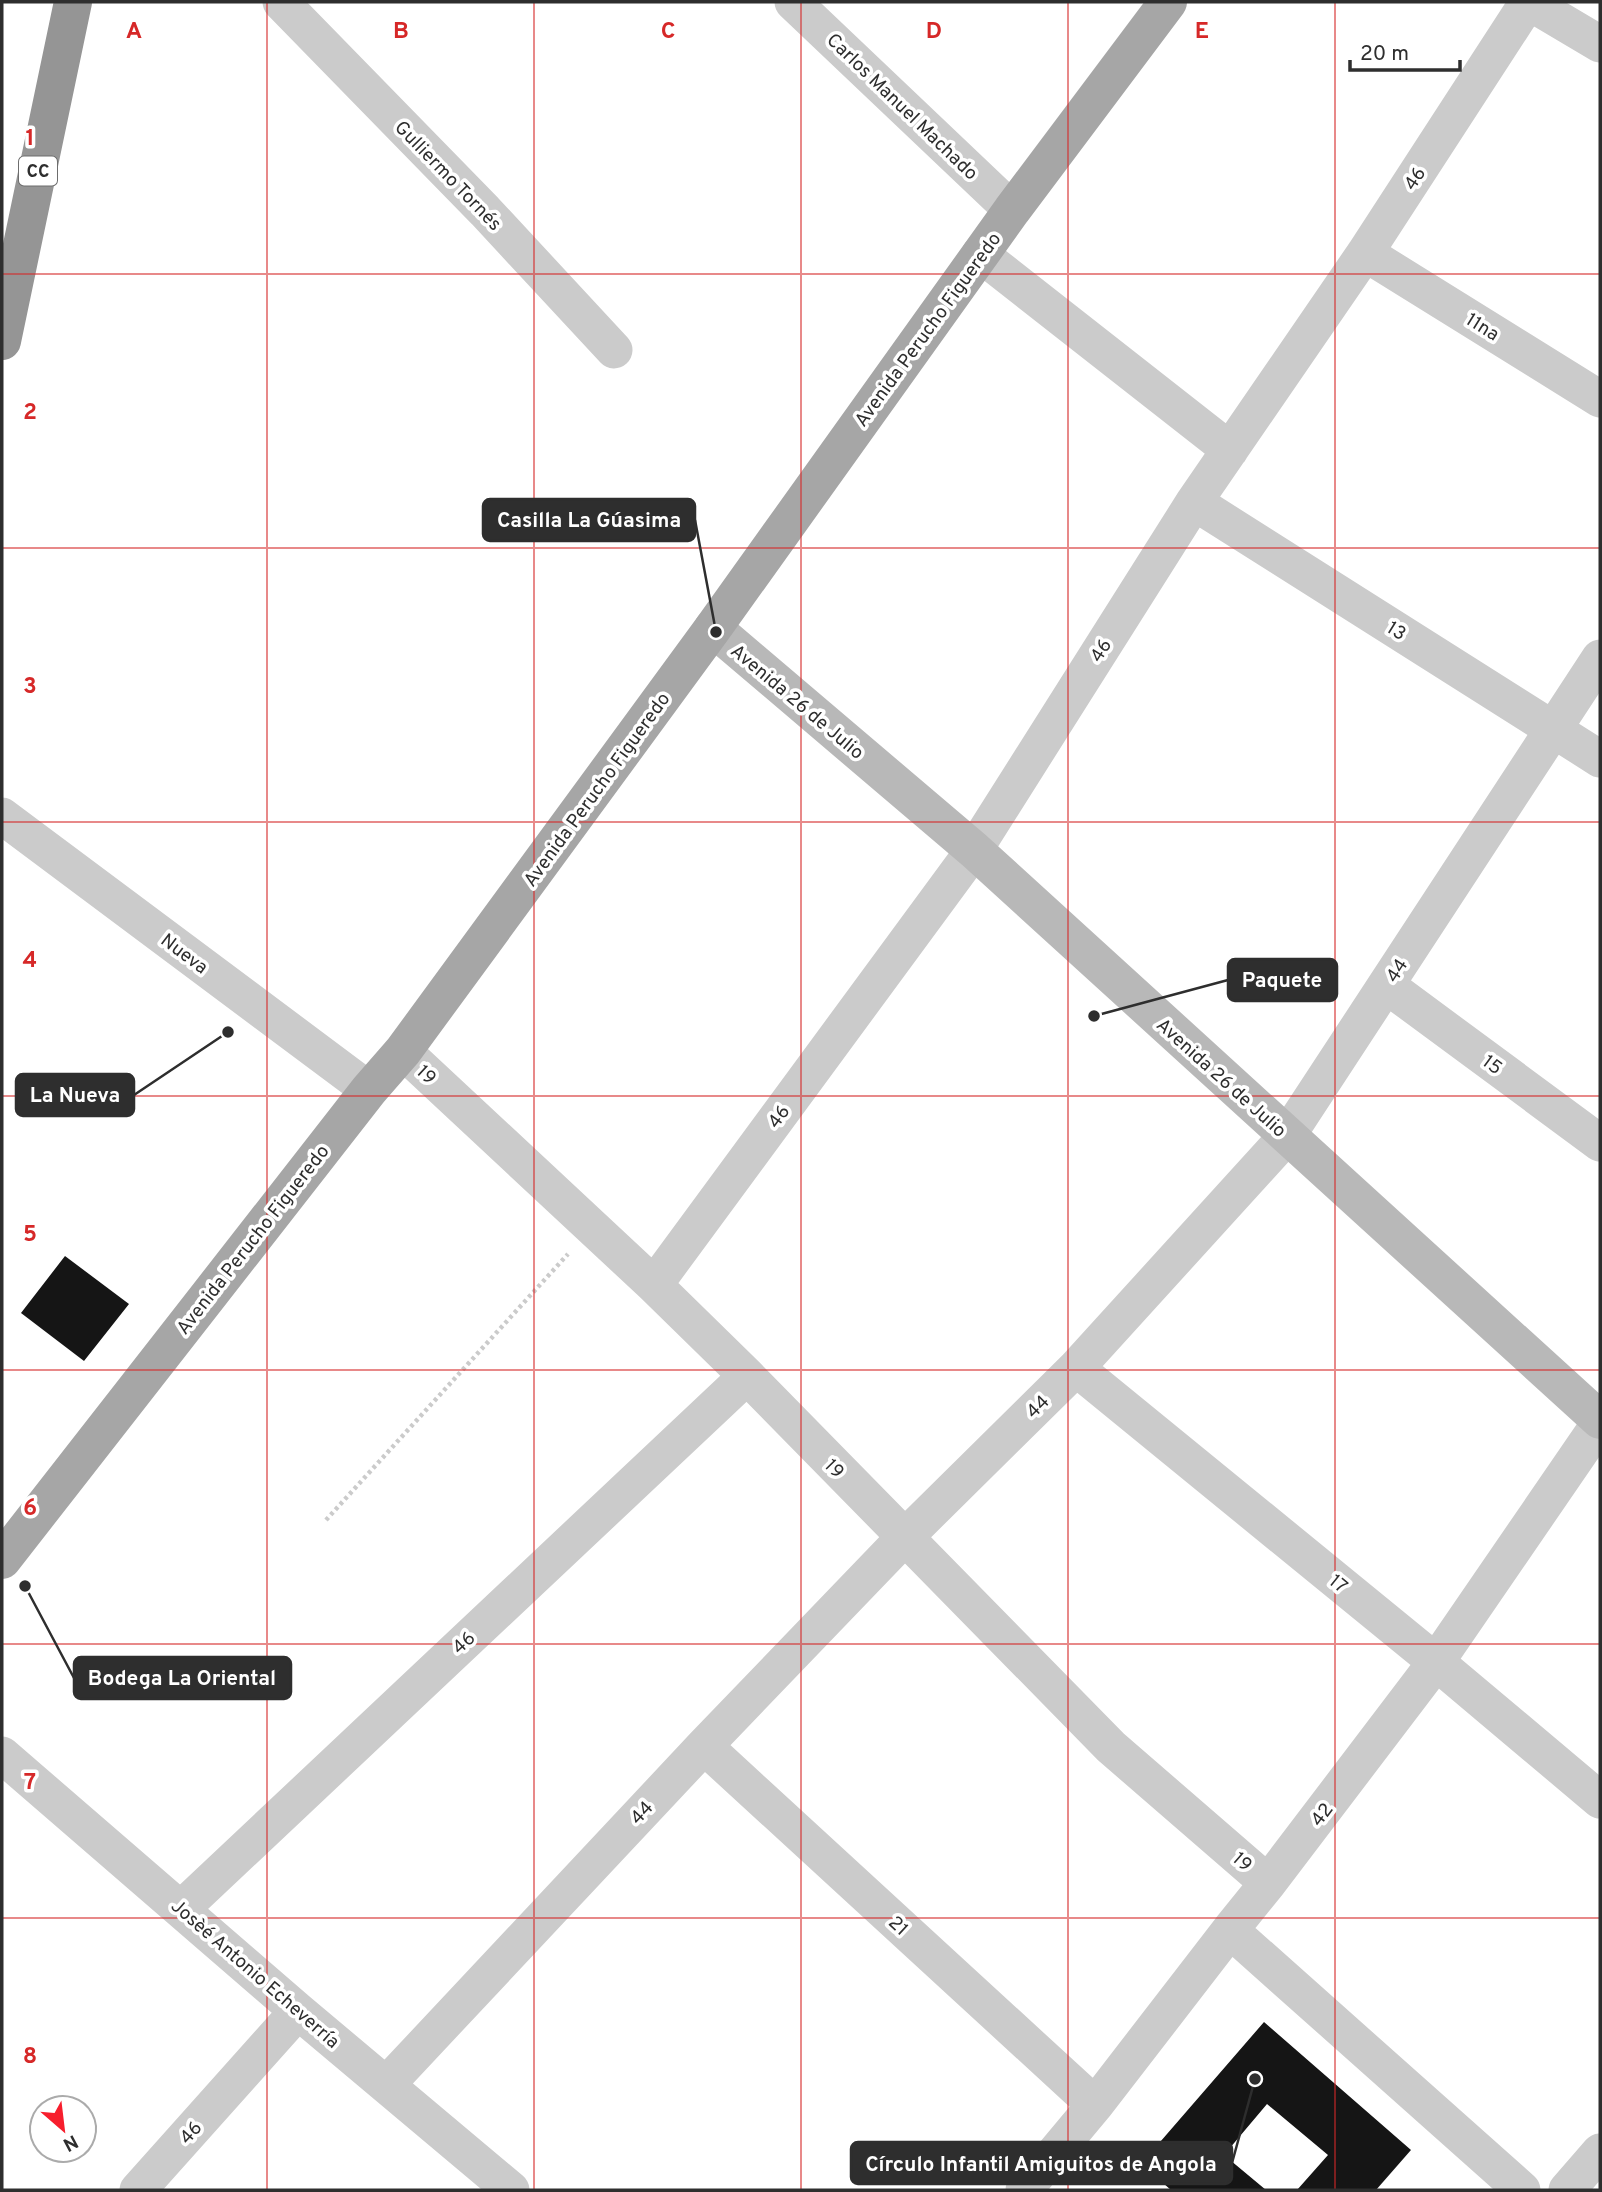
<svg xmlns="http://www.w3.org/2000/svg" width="1602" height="2192" viewBox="0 0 1602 2192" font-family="Overpass,sans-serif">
<rect width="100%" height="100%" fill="#fff"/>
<!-- building -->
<path fill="#151515" d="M65 1256 129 1304 84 1361 21 1313Z
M1264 2022 1411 2150 1376 2190H1297L1328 2155 1267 2104 1224 2155 1266 2190H1171L1141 2164Z"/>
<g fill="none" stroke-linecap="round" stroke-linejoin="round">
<!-- path -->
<path stroke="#cbcbcb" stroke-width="4.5" stroke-dasharray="3.5 3.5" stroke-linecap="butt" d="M326 1520 568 1254"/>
<!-- street -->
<path stroke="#cbcbcb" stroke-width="37" d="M281 2 485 211 614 350
M793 2 1012 210
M1529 2 1600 44
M1365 253 1600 399
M980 254 1230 450
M1194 502 1600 759
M2 816 369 1090
M1386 985 1600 1143
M403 1051 654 1285 747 1376 1111 1747 1268 1883
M654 1285 974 850 1194 502 1365 253 1528 2
M1076 1368 1436 1662 1600 1800
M704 1746 1095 2105
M2 1755 298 2011 511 2190
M181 1909 747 1376
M1230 1930 1522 2190
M387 2084 704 1746 904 1538 1076 1368 1287 1136 1600 658
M138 2190 298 2011
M1024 2190 1095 2105 1230 1930 1268 1883 1436 1662 1600 1423
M1567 2190 1600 2152"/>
<!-- secondary -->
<path stroke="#b8b8b8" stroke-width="38" d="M713 628 974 850 1600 1420"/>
<!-- primary -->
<path stroke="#a6a6a6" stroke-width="38" d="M2 1560 369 1090 403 1051 713 628 1012 210 1168 2"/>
<!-- highway -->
<path stroke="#959595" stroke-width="38" d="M2 341 73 2"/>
</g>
<!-- grid -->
<path fill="none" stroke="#d62828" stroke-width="2" stroke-opacity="0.55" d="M267 2V2190M534 2V2190M801 2V2190M1068 2V2190M1335 2V2190M2 274H1600M2 548H1600M2 822H1600M2 1096H1600M2 1370H1600M2 1644H1600M2 1918H1600"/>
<g text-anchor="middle" stroke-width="7" stroke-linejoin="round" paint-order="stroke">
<!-- shield labels -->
<rect fill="#fff" stroke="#6d6d6d" stroke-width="2" x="19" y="156.5" width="38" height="29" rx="5"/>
<g font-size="18" font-weight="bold" fill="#2e2e2e">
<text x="38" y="177">CC</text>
</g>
<!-- street labels -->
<g font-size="19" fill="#2e2e2e" stroke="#fff">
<text transform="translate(903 106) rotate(44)" y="7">Carlos Manuel Machado</text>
<text transform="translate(449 175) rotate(46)" y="7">Gulliermo Tornés</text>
<text transform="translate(1414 178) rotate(-57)" y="7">46</text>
<text transform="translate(1483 326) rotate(32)" y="7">11na</text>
<text transform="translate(927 329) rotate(-54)" y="7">Avenida Perucho Figueredo</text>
<text transform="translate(1397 630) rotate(32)" y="7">13</text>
<text transform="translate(1100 650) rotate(-58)" y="7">46</text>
<text transform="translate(798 701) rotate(40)" y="7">Avenida 26 de Julio</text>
<text transform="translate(596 789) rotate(-54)" y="7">Avenida Perucho Figueredo</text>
<text transform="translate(185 953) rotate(37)" y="7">Nueva</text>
<text transform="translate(1396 970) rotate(-57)" y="7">44</text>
<text transform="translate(1493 1064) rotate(36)" y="7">15</text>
<text transform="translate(427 1074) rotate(43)" y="7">19</text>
<text transform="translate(1222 1077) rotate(42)" y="7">Avenida 26 de Julio</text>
<text transform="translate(778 1116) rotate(-54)" y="7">46</text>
<text transform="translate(252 1239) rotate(-52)" y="7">Avenida Perucho Figueredo</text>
<text transform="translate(1037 1406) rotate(-45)" y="7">44</text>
<text transform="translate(835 1468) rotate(46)" y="7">19</text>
<text transform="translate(1339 1583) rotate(39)" y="7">17</text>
<text transform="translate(463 1642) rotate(-43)" y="7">46</text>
<text transform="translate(641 1812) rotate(-47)" y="7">44</text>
<text transform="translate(1321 1814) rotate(-53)" y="7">42</text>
<text transform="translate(1243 1861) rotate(41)" y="7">19</text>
<text transform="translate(899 1925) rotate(43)" y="7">21</text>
<text transform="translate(256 1973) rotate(41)" y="7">Josèé Antonio Echeverría</text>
<text transform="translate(190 2132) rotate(-48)" y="7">46</text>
</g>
</g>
<g font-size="23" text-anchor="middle" font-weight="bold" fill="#d62828" stroke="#fff" stroke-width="7" stroke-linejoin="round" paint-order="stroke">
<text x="134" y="38">A</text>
<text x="401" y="38">B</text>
<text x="668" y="38">C</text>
<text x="934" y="38">D</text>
<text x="1202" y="38">E</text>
<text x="30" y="145">1</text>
<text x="30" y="419">2</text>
<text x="30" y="693">3</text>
<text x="30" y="967">4</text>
<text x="30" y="1241">5</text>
<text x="30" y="1515">6</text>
<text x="30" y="1789">7</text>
<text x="30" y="2063">8</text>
</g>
<!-- callouts -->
<path fill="none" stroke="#2e2e2e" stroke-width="2.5" d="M716 632L695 520M1094 1016L1228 980M228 1032L134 1095M25 1586L74 1678M1255 2079L1232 2163"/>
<g fill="#2e2e2e" stroke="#fff" stroke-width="2.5">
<circle cx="716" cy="632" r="7"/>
<circle cx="1094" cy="1016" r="7"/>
<circle cx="228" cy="1032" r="7"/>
<circle cx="25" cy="1586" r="7"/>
<circle cx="1255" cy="2079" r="7"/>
</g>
<g fill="#2e2e2e" stroke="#2e2e2e" stroke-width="2.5">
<rect x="483" y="499" width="212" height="42" rx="7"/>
<rect x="1228" y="959" width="109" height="42" rx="7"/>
<rect x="16" y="1074" width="118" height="42" rx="7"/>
<rect x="74" y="1657" width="217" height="42" rx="7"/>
<rect x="851" y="2142" width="381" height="42" rx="7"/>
</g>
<g font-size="21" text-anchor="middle" font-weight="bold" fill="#fff">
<text x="589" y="527">Casilla La Gúasima</text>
<text x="1282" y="987">Paquete</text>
<text x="75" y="1102">La Nueva</text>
<text x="182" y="1685">Bodega La Oriental</text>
<text x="1041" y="2171">Círculo Infantil Amiguitos de Angola</text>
</g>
<!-- border -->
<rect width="1602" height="2192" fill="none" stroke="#2e2e2e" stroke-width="7"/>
<!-- north arrow -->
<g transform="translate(63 2129) rotate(152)"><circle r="33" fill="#ffffff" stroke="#ababab" stroke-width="2"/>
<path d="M0-5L12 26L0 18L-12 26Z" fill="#f71e2d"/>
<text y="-10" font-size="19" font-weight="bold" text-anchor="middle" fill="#2e2e2e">N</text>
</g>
<!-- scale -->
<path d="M1350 60v10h110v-10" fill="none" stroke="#2e2e2e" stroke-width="3.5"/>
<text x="1360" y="60" font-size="21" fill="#2e2e2e" stroke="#ffffff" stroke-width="5" paint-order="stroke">20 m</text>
</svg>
